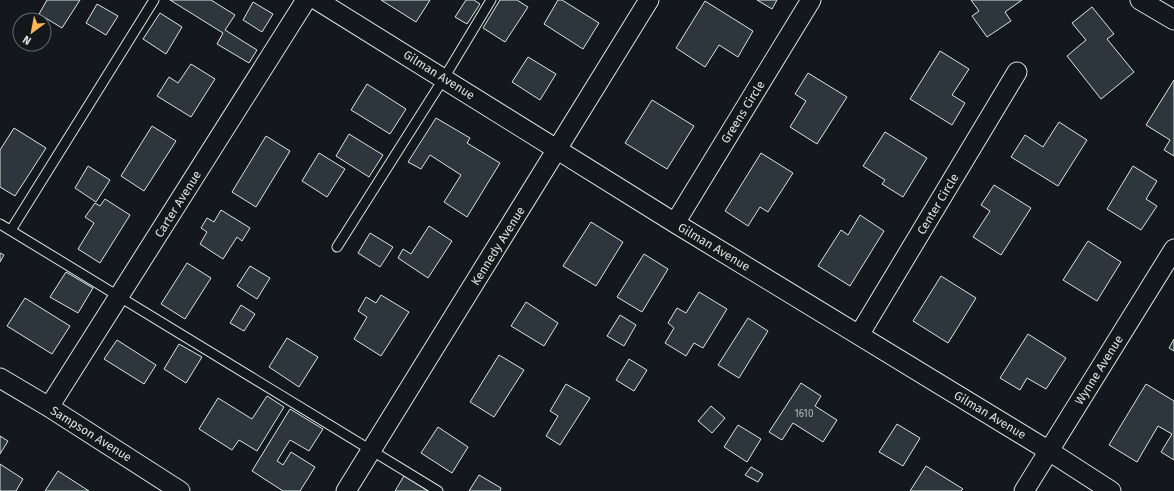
<svg xmlns="http://www.w3.org/2000/svg" width="1174" height="491" viewBox="0 0 1174 491" font-family="'Fira Sans',sans-serif">
<rect width="100%" height="100%" fill="#14181c"/>
<!-- building -->
<path fill="#2c363c" stroke="#d8e6dc" d="M47 0H80L62 28 39 14Z
M170 0H211L235 15 225 30 257 50 249 63 217 44 223 33Z
M381 0H430L416 22Z
M466 0H474L480 4 467 24 455 17Z
M500 0H517L528 7 505 42 483 28Z
M558 0H562L599 23 583 49 544 24Z
M757 0H777L772 9Z
M971 0H1022L1005 12 1011 21 987 37 972 16 979 11Z
M705 1 753 31 738 57 719 45 705 67 676 48Z
M253 2 273 14 262 32 243 20Z
M97 4 118 16 106 35 86 23Z
M1092 7 1114 34 1107 39 1134 72 1101 99 1067 56 1086 40 1072 23Z
M160 13 182 27 166 54 143 39Z
M940 51 969 69 952 95 965 103 952 125 910 99Z
M528 57 556 74 540 100 512 82Z
M191 64 215 79 191 117 157 96 169 77 178 83Z
M808 73 847 97 817 144 790 127 806 101 795 94Z
M1174 80V156L1164 150 1170 140 1146 125Z
M367 84 406 109 390 134 351 110Z
M652 100 694 126 667 169 625 143Z
M436 118 470 138 467 143 500 163 467 217 444 202 461 175 430 155 421 169 408 162Z
M1059 122 1087 140 1058 186 1011 157 1025 135 1043 147Z
M152 126 176 141 144 191 121 176Z
M14 128 46 148 15 196 0 187V150Z
M885 132 927 158 903 197 882 184 885 180 863 166Z
M349 134 383 155 369 177 336 156Z
M266 136 290 151 256 207 232 192Z
M319 153 345 169 327 197 302 181Z
M761 153 793 173 768 212 760 207 748 226 725 211Z
M88 166 110 180 96 202 75 188Z
M1133 166 1157 181 1146 199 1157 206 1141 230 1107 209Z
M994 185 1031 208 1001 255 973 237 990 211 981 205Z
M105 199 130 215 100 263 78 249 94 223 85 217 95 203 100 206Z
M221 210 250 228 242 241 237 237 223 259 200 244 207 232 201 228 207 218 214 222Z
M860 215 884 231 850 286 818 266 841 230 848 235Z
M591 222 623 242 596 286 563 266Z
M429 226 452 241 428 278 398 258 403 249 411 254Z
M370 233 393 247 380 267 358 253Z
M1088 241 1121 262 1097 301 1063 280Z
M0 253 4 255 0 262Z
M644 254 668 269 642 312 617 297Z
M187 263 211 278 185 319 161 304Z
M250 266 270 278 257 299 237 286Z
M66 272 93 288 78 313 50 297Z
M941 276 976 298 948 343 913 321Z
M699 292 727 309 703 348 694 343 686 356 665 343 674 328 668 323 677 308 686 313Z
M381 295 409 312 381 356 354 339 367 317 358 311 366 297 376 303Z
M25 298 70 326 52 354 7 326Z
M526 302 558 323 544 346 511 326Z
M241 305 255 314 244 331 230 323Z
M620 315 636 325 624 346 607 336Z
M748 318 768 331 739 378 718 365Z
M1028 334 1066 358 1046 389 1027 378 1020 390 1000 378Z
M287 338 318 357 299 387 269 367Z
M1174 339V351L1169 348Z
M117 340 156 365 144 384 104 359Z
M179 344 202 357 186 383 164 369Z
M499 355 524 370 494 417 470 402Z
M629 359 647 370 634 391 616 380Z
M801 383 821 396 815 406 837 420 823 442 793 423 782 440 769 432Z
M566 384 590 398 560 445 546 436 558 416 550 411Z
M1146 384 1174 401V460L1161 452 1172 434 1158 426 1137 462 1109 445Z
M267 396 284 407 257 451 239 440 232 450 199 429 218 398 252 419Z
M711 406 725 418 712 433 698 421Z
M290 409 323 429 309 451 290 440 277 461 283 465 291 452 315 467 300 491H283L252 471Z
M897 424 920 438 903 466 879 452Z
M738 425 761 439 747 462 724 447Z
M438 427 468 447 452 473 421 453Z
M0 436 8 441 0 454Z
M0 464 23 479 16 491H0Z
M926 466 963 489 961 491H910Z
M751 467 763 474 758 482 745 475Z
M58 471 89 491H45Z
M479 475 501 488 500 491H469Z
M404 476 428 491H395Z"/>
<g fill="none" stroke-linecap="round" stroke-linejoin="round">
<defs>
<path id="service" d="M0 224 438 491
M11 230 154 0
M337 247 444 78 491 0"/>
<path id="minor" d="M317 0 675 223 1049 451 1111 491
M1140 0 1174 20
M675 223 811 0
M859 335 1017 72
M0 378 49 407 180 491
M49 407 306 0
M346 491 649 0
M1024 491 1174 249"/>
</defs>
<!-- service casing -->
<use href="#service" stroke="#d8e6dc" stroke-width="11"/>
<!-- minor casing -->
<use href="#minor" stroke="#d8e6dc" stroke-width="21"/>
<!-- service -->
<use href="#service" stroke="#14181c" stroke-width="9"/>
<!-- minor -->
<use href="#minor" stroke="#14181c" stroke-width="19"/>
</g>
<g text-anchor="middle" stroke-width="3" stroke-linejoin="round" paint-order="stroke">
<!-- number labels -->
<g font-size="10" fill="#adbab4">
<text x="804" y="417">1610</text>
</g>
<!-- street labels -->
<g font-size="12" fill="#d8e6dc" stroke="#14181c">
<text transform="translate(439 75) rotate(32)" y="4">Gilman Avenue</text>
<text transform="translate(743 112) rotate(-58)" y="4">Greens Circle</text>
<text transform="translate(178 204) rotate(-58)" y="4">Carter Avenue</text>
<text transform="translate(938 204) rotate(-59)" y="4">Center Circle</text>
<text transform="translate(498 246) rotate(-58)" y="4">Kennedy Avenue</text>
<text transform="translate(714 247) rotate(31)" y="4">Gilman Avenue</text>
<text transform="translate(1099 370) rotate(-58)" y="4">Wynne Avenue</text>
<text transform="translate(990 415) rotate(31)" y="4">Gilman Avenue</text>
<text transform="translate(91 434) rotate(32)" y="4">Sampson Avenue</text>
</g>
</g>
<!-- north arrow -->
<g transform="translate(32 32) rotate(212)"><circle r="19" fill="#14181c" stroke="#626a69"/>
<path d="M0-3L7 15L0 10L-7 15Z" fill="#ffb74d"/>
<text y="-6" font-size="11" font-weight="bold" text-anchor="middle" fill="#d8e6dc">N</text>
</g>
</svg>
